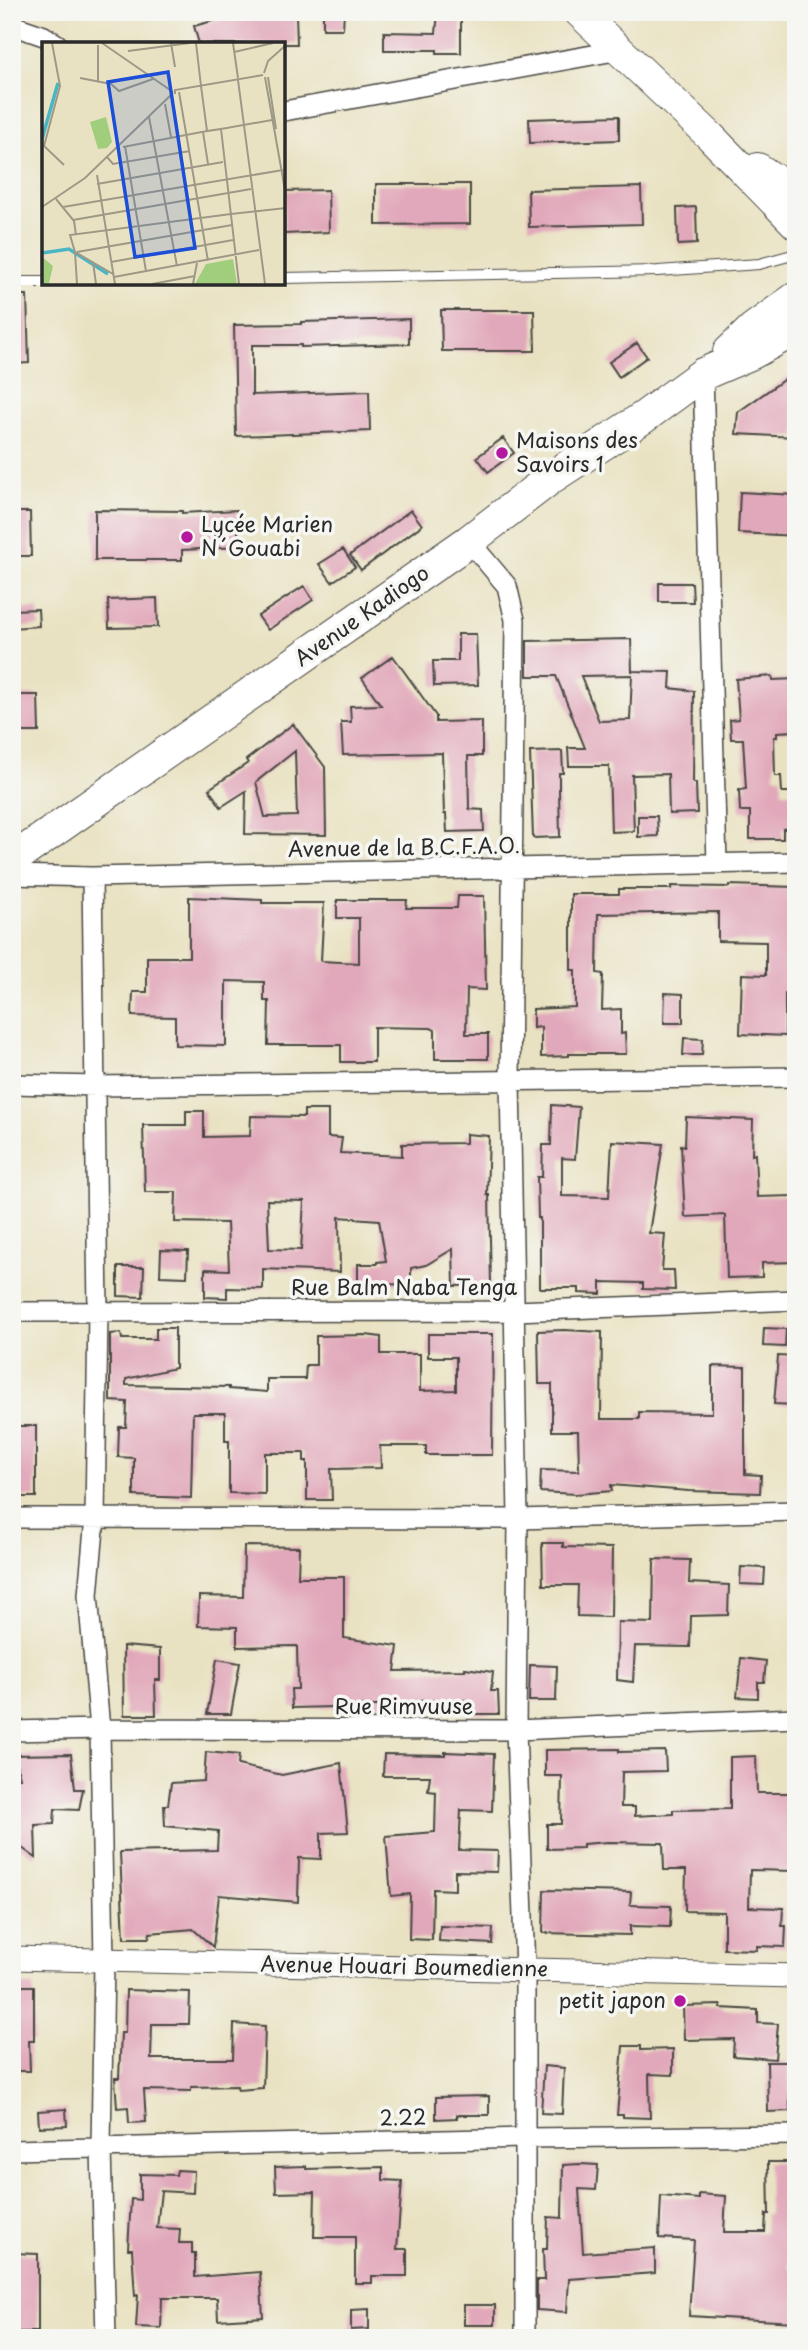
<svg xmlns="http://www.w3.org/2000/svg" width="808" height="2350" viewBox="0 0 808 2350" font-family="'Playpen Sans',sans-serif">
<rect width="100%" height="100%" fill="#f6f6f2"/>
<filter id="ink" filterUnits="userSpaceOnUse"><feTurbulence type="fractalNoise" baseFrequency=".0143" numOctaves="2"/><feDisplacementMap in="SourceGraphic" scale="14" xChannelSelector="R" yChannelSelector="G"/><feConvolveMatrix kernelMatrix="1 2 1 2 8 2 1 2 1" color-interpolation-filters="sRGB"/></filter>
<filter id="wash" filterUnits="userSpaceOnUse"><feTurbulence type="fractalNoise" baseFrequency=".00686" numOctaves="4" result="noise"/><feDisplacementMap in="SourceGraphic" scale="28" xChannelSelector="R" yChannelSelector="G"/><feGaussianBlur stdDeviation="1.57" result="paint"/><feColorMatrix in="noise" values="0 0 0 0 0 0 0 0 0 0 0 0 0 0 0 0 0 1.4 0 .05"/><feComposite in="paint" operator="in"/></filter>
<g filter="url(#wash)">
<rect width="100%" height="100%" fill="#e9e2c2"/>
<g id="blocks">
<!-- building -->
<path fill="#e1a7ba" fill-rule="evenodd" d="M323 12H344L343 29H323Z
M438 12H461V53H437V50H384V32L436 33Z
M296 14 297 44H199L194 26 228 17Z
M619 116V140L530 143 529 119Z
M376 184H470V224L376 225Z
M641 187 642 224 529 227 528 190Z
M328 190 329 232 284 234V191Z
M696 207 697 244 678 245 677 208Z
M12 295H27L29 363 12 364Z
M441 310H534L535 351H442Z
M409 319V344L301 347V345H252V395L369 391 370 431 236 436 234 325 301 324V322Z
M637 343 647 357 619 377 609 362Z
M796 371V437L736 434 738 412Z
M503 438 514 453 488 472 477 457Z
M740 492 796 495V536L738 533Z
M95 510 182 511V513L237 510 239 547 182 550V560H95Z
M411 510 422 525 361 570 350 555Z
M12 512H30L31 556H12Z
M343 549 355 567 332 582 319 564Z
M659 583H692L693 602H659Z
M304 586 313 600 268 630 258 616Z
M157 598 158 627 109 628 108 600Z
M38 609 39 626 12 628V610Z
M458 634H476L478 685 434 686 433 661H458Z
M631 639 632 671 671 672 670 688 694 691 693 783H696L697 813 669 814 668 774 632 775 634 831 611 832 609 766H569L568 748H585L556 676H527V641ZM632 675 630 720 599 721 581 676Z
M393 656 436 716V722L482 721V756H468L469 809 483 810 484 831 447 832 446 814H444L442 753 343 755 341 722H351L350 706 381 705 362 678Z
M772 676 773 680 796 679V731L777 732V737H774L775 776H781L782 792H796V828L783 829V839H750V811H740L739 790 746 789 743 739H731L730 720 739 719 736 679Z
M12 695H38L39 732H12Z
M293 724 325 767 326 835 245 834 246 791 221 807 209 789 248 763 246 760ZM295 751 297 816 265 817 256 782Z
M562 751 563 773H559V789L560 837 533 838 530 752Z
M638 816H657L658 836 638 837Z
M729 885 796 887V920H791L789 973H796V994H785V1036L740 1034 742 974 766 975V942L718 941V912L598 914 597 973 603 974 602 1010 621 1009V1034L625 1033 626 1054H569V1056L541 1057V1027L533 1028V1009L575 1007V970H571V894H619V889H671V886L729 887Z
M458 896H484L486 990 467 989 466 1034H488V1059H435V1030L431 1028 374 1027V1062H341V1045H268L269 1001H264V982L226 981V1046L175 1045V1017L132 1016 133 992H147V957H189V897L262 900V903H324L321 961 359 963V918H337V900H407L406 908H457Z
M665 993 683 994V1023H664Z
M684 1038 703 1039 702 1055H683Z
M552 1105 579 1107 575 1159 562 1158V1196L609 1197 612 1141 663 1144 649 1233 665 1234 662 1270H674L675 1290 643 1289V1283L601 1282V1294L579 1293V1288H540V1218H538L537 1177H542L543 1145H551Z
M304 1110H328V1137L342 1138 340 1153 402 1156V1144L466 1143V1134L489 1136 487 1195H489L491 1285 454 1286 453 1249 426 1265 411 1268V1284L358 1285V1264H377V1262L386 1261 379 1220 339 1217 340 1272 263 1269V1289L227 1288V1298L205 1297V1269L229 1270 227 1223 175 1222 176 1192H145L143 1125H186V1111H204V1137L250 1136 251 1116 304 1117ZM267 1200 304 1201 301 1250 269 1249Z
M686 1117 753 1120 752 1155 755 1154 757 1197 793 1196 796 1262 762 1263V1277L727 1278 725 1215 685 1217 681 1145 685 1146Z
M161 1250 188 1251 187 1277 160 1276Z
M118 1267H144L143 1297 118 1296Z
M156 1328H175V1368L126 1379V1385L229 1387V1389L267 1392V1379H305L306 1365H316V1336L366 1335 381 1337V1354H420V1391L456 1390V1357H428V1334H493L492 1455H426V1446H380L381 1468 331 1469 332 1500H307V1461H304V1453H265V1494L229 1493V1441H225V1413H193L191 1498 134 1496V1458L118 1457 119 1427H126L127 1402 110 1401V1334L121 1333 122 1339H156Z
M764 1328 786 1329 785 1347 763 1346Z
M564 1330 602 1332 601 1419H639V1412L712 1413V1366L745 1367V1474L761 1475 760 1493 689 1491 611 1485 612 1491 576 1494 540 1492 541 1470 579 1471 578 1431H552V1384H539L538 1331Z
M778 1356 796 1357V1405L774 1404Z
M12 1426H36V1497H12Z
M542 1543H563V1547L612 1548 611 1617 577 1616 578 1585H543Z
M244 1546 299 1547 298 1577H344V1638L398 1646 395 1671 465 1670V1668L493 1672 491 1691H498L499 1714H467V1700L417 1701V1705L292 1708 291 1689H298L297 1646 237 1647V1627L198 1626 199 1596 243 1597Z
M654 1559 690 1560 689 1583 729 1585 728 1615 691 1616 690 1647 635 1646 633 1682 617 1680 618 1622 653 1623Z
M741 1567 765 1568 764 1585 740 1584Z
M123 1646 160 1649V1680H155L156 1715H124Z
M741 1658 766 1661 764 1682H758V1698L737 1697Z
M217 1659 240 1663 231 1714H207Z
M530 1665 557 1666 556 1701H529Z
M619 1749V1752L665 1751 666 1771 622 1772 621 1807H635V1816L673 1814V1810L730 1809V1757L756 1756 757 1793H796L794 1871 750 1870 749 1907 783 1908 782 1926H786L785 1947 757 1946V1950L724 1949V1912L685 1911 686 1870H664L663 1843 608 1842 583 1844V1848L547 1849V1824H561L562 1776H545V1750Z
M206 1752 239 1755 238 1765 282 1775 341 1763 348 1832 321 1833V1859L299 1858 298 1902 219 1895 213 1947 193 1929 150 1933 149 1938H124L120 1852 217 1850 218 1831 165 1826 164 1805H168L171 1783 204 1781Z
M445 1752 494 1754 492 1811 461 1810 459 1850 498 1851 497 1872 455 1871V1890L433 1889 432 1940 409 1939 410 1894 391 1896 386 1836 435 1832 436 1792 428 1791 430 1776H383L384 1754 445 1755Z
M71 1754 75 1789H83L79 1810 55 1809 54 1824 35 1825 36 1858 15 1843 12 1829V1778H20L15 1755Z
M544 1890 631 1892 630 1905 671 1906 670 1927 630 1926V1935L543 1933Z
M440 1926 493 1928 492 1944 439 1941Z
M12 1986H34V2041H29L30 2071H12Z
M126 1990 190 1992 189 2024H152L151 2059H233L234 2024 265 2026 263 2088 238 2090 237 2086 191 2087V2091L144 2090 146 2122 129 2123 128 2107 117 2108 115 2078H119L121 2033H125Z
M721 2005V2008L758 2010V2023L778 2024 775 2059 733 2056 734 2039 684 2040 683 2006Z
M623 2046H641V2050L673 2049V2075L649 2074 650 2118 623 2117V2115H617Z
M767 2062H789L790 2111 768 2112Z
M544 2066 564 2068 562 2114 541 2113Z
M489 2096V2115H457V2118L436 2119V2097Z
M66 2109 67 2126 39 2127 38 2111Z
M768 2162H796V2185H791L788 2235 789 2268 796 2269V2322L689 2316 694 2240 659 2238 661 2196 699 2199V2194L726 2196 724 2232H765L766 2214H769Z
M580 2164 598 2165 596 2190 579 2189 583 2253 655 2248V2273L569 2279 567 2312 537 2310V2280H544L543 2249H547L548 2217 562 2218 563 2165Z
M306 2166V2169L383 2167V2180L402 2181 397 2249H407V2276H372V2283H355V2237H314L315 2192 276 2193 275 2167Z
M177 2170 194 2171 193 2193 161 2191 157 2228 180 2229 179 2243H192V2253H195V2277L260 2272 263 2317 218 2320 217 2298H162L161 2328 136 2327 138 2295 135 2296 132 2249H128L131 2199 140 2200V2174L176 2175Z
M12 2253 38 2254V2332H12Z
M464 2305H495V2325H464Z
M369 2309V2329L351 2330V2310Z"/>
</g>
</g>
<g filter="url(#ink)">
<use href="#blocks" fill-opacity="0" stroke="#484642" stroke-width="2"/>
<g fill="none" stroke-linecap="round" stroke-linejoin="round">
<defs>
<path id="service" d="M284 278 658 271 759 264 796 254
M12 282H44"/>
<path id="minor" d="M12 25 44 36 57 44
M284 111 620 50
M703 374 717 864
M469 541 507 586 515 620 510 1081 518 1519 516 1730 525 1969V2338
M12 875 92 877 796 862
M92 877 98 1311 95 1518 88 1595 100 1729 104 1962 101 2148 106 2338
M12 1084 96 1086 796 1077
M12 1312 515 1311 796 1300
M12 1518 518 1519 796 1511
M12 1731 100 1729 516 1730 796 1718
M12 2150 526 2138 796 2135"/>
<path id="tertiary" d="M12 1958 796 1976"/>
<path id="primary" d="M579 12 711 137 796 224
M758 168 796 193"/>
<path id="trunk" d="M729 352 753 329 796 298
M12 860 469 541 552 477 644 417 703 374 752 353 796 329"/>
</defs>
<!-- service casing -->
<use href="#service" stroke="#484642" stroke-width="12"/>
<!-- minor casing -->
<use href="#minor" stroke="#484642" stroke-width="22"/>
<!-- tertiary casing -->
<use href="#tertiary" stroke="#484642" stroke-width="25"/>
<!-- primary casing -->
<use href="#primary" stroke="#484642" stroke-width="32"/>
<!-- trunk casing -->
<use href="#trunk" stroke="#484642" stroke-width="34"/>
<!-- service -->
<use href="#service" stroke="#fff" stroke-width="10"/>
<!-- minor -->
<use href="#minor" stroke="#fff" stroke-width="19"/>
<!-- tertiary -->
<use href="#tertiary" stroke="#fff" stroke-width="23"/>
<!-- primary -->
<use href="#primary" stroke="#fff" stroke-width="30"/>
<!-- trunk -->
<use href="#trunk" stroke="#fff" stroke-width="32"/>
</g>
</g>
<!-- markers -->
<g fill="#b5179e" stroke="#f6f6f2" stroke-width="2.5">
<circle cx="502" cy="453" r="7"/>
<circle cx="187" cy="537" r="7"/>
<circle cx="680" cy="2001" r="7"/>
</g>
<g text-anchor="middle" stroke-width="7" stroke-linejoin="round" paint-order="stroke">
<!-- poi labels -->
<g font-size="21" fill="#2b2b2b" stroke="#f6f6f2" text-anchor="start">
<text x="516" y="448">Maisons des<tspan x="516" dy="24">Savoirs 1</tspan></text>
<text x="201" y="532">Lycée Marien<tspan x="201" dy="24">N´Gouabi</tspan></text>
<text x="666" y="2008" text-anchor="end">petit japon</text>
</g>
<!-- street labels -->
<g font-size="21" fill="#2b2b2b" stroke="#f6f6f2">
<text transform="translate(362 616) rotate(-35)" y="7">Avenue Kadiogo</text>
<text transform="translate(404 848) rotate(-1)" y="7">Avenue de la B.C.F.A.O.</text>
<text x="404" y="1295">Rue Balm Naba Tenga</text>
<text x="404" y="1714">Rue Rimvuuse</text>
<text transform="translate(404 1967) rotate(1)" y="7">Avenue Houari Boumedienne</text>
<text transform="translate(403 2118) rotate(-1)" y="7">2.22</text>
</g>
</g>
<!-- overview -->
<g transform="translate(42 42)">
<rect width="243" height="243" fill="#e9e2c2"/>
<path d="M64 75 70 100 65 106 56 107 48 80ZM0 215 11 224 7 241 0 242ZM191 217 195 242H153L164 222Z" fill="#a0ce7c"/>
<path fill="none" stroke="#49b5c5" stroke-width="3.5" d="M0 97 16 41M0 211 27 207 66 232"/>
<path fill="none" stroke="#9d9986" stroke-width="2" d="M10 1 18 44 2 104 22 123M60 1 131 50M129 1 133 25M154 1 159 44M191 1 196 36M56 3V40M86 9 148 1M192 10 231 1M222 31 226 19 244 3M223 35 244 154M226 35 234 87M38 36 69 42 77 49 111 37M196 38 223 242M159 44 165 89 179 87 197 242M137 50 166 219M133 52V48L221 33M123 62 129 95M107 75 135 224M179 87 230 78M161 90 166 122M83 104 104 229M81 105 165 89M65 115 71 122 148 109M55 133 73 242M55 142 181 120M14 157 32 179 34 193M0 165 43 136 131 51M21 165 241 128M189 172 244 166M31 178 209 147M33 210 35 242M35 210 190 183M51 220 54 242M69 220 191 198M71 232 33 210 28 193 189 172M72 235 217 208M110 242 153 234M151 242 155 221"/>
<path fill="#1d4ed8" fill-opacity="0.15" stroke="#1d4ed8" stroke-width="3.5" d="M126 30 153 206 93 215 66 40Z"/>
<rect width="243" height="243" fill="none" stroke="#2b2b2b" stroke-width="3.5"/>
</g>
<!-- margin -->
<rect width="808" height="2350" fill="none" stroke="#f6f6f2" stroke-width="42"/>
</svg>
